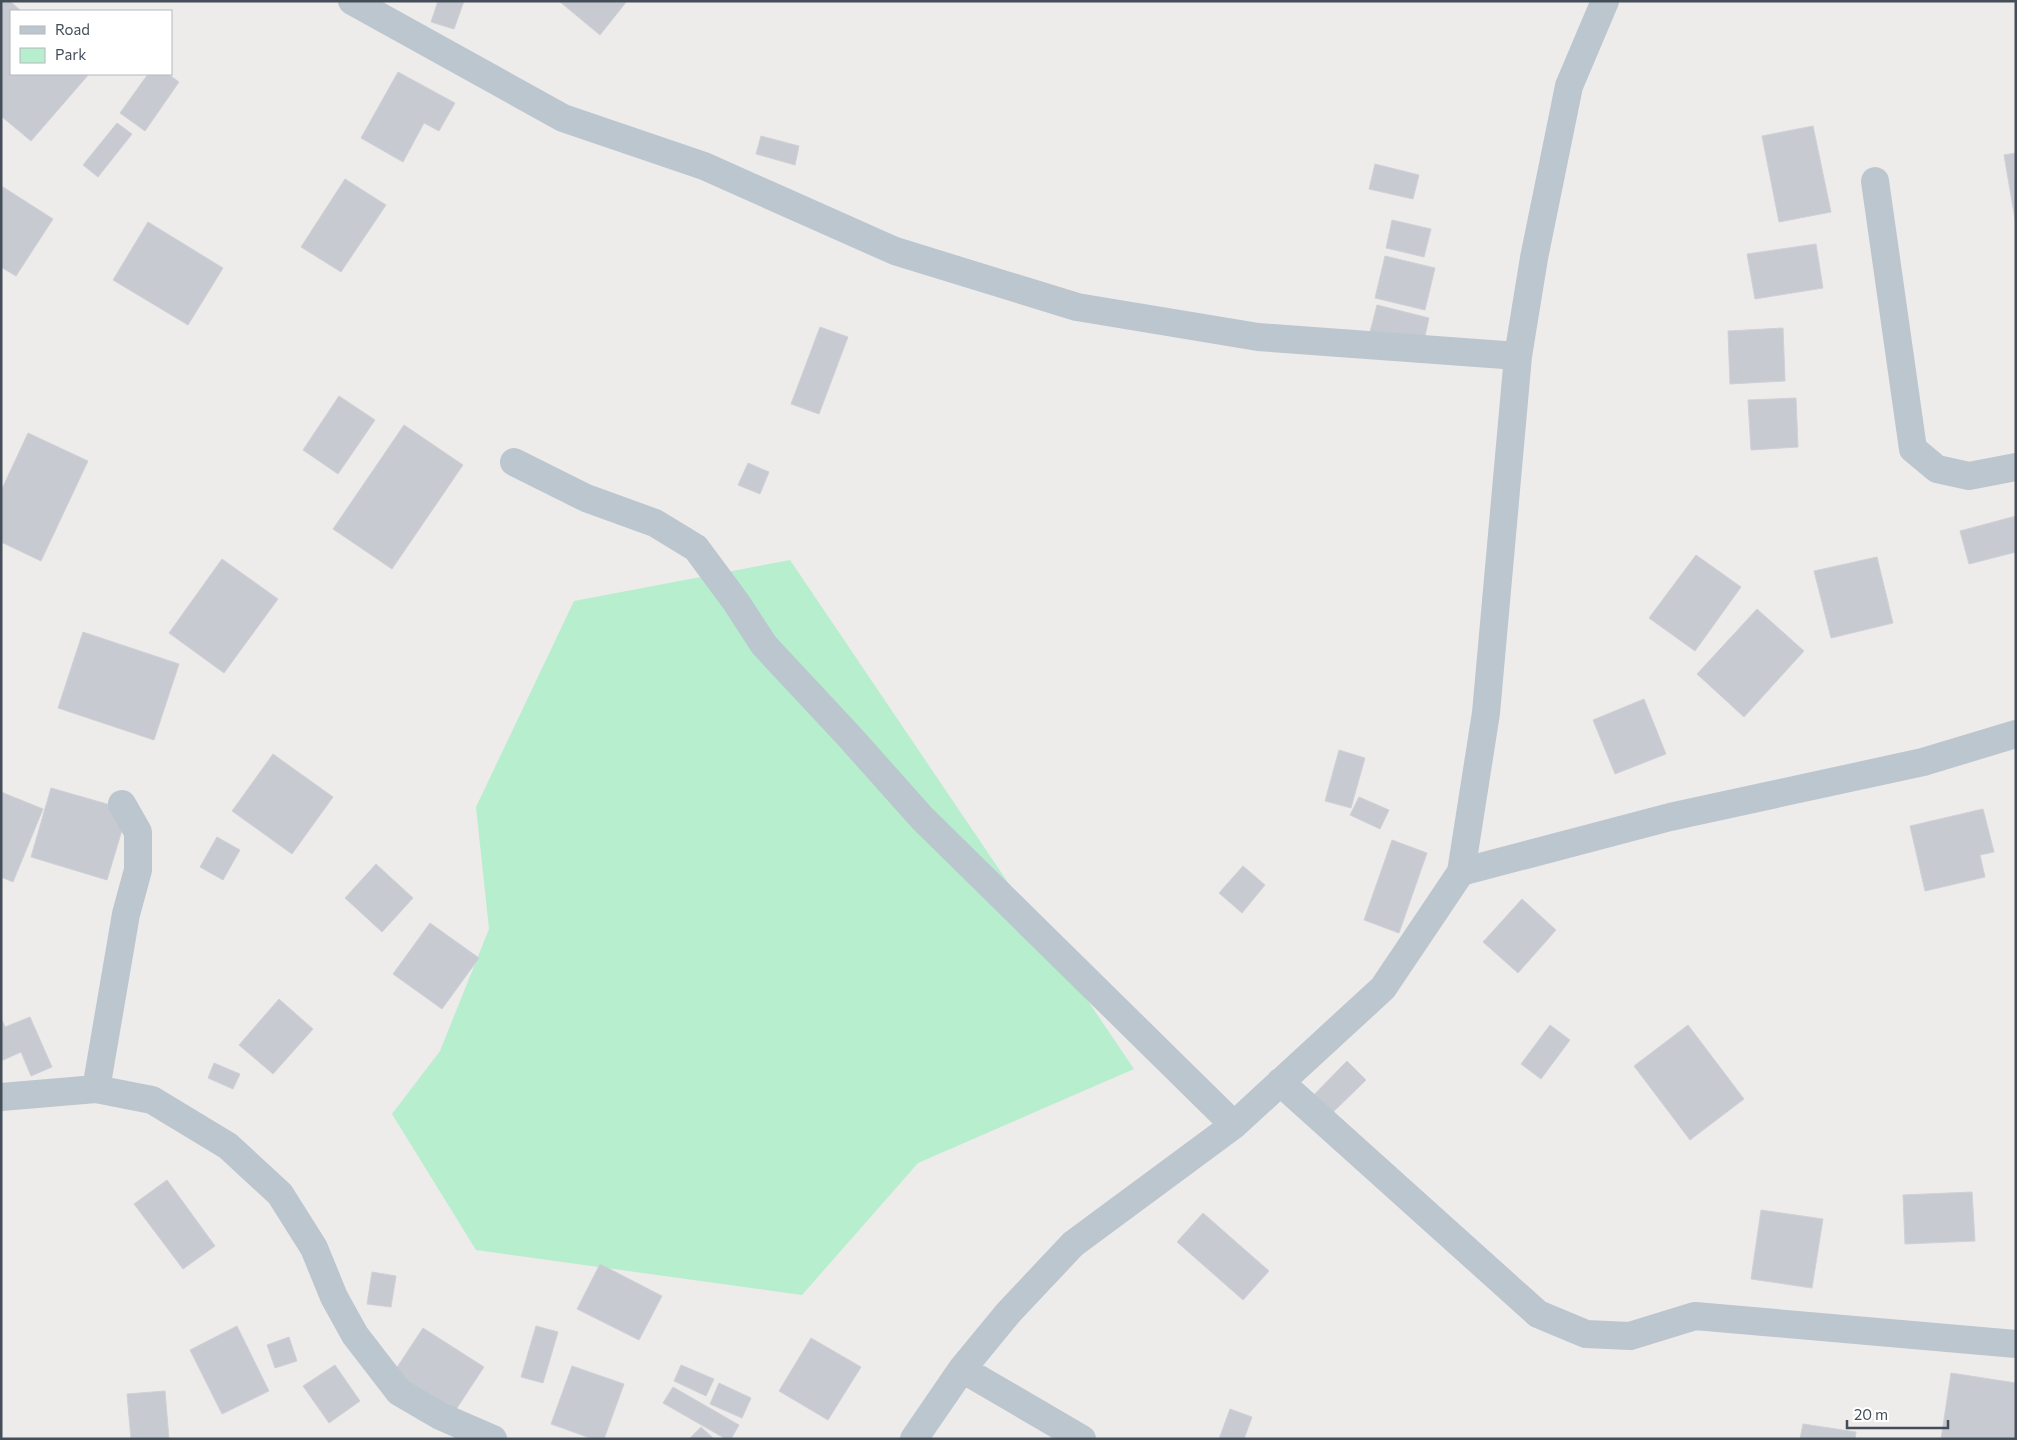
<svg xmlns="http://www.w3.org/2000/svg" width="2017" height="1440" viewBox="0 0 2017 1440" font-family="Commissioner,sans-serif">
<rect width="100%" height="100%" fill="#eeebeb"/>
<!-- green -->
<path fill="#b7eecd" d="M790 560 1134 1069 918 1163 802 1295 476 1250 392 1114 440 1051 489 929 476 807 574 601Z"/>
<!-- building -->
<path fill="#c8cad1" stroke="#cfd1d7" d="M1 1H10L21 11H11V74H89L31 141 1 116Z
M438 1H464L454 29 431 22Z
M559 1H627L600 35Z
M398 72 455 103 439 131 424 123 403 162 361 138Z
M148 74H168L179 82 145 131 120 113Z
M117 123 132 134 98 177 83 165Z
M1813 126 1831 212 1779 222 1762 136Z
M761 136 799 146 795 165 756 154Z
M2016 153V225L2004 155Z
M1375 164 1419 175 1413 199 1369 189Z
M345 179 386 205 341 272 301 247Z
M3 187 53 219 16 276 1 267V191Z
M1392 220 1431 229 1424 257 1386 248Z
M148 222 223 268 188 325 113 280Z
M1816 244 1823 288 1755 299 1747 254Z
M1385 256 1435 268 1425 310 1375 298Z
M1377 305 1429 318 1423 345 1370 332Z
M820 327 848 337 819 414 791 404Z
M1783 328 1785 381 1730 384 1728 331Z
M339 396 375 420 338 474 303 450Z
M1796 398 1798 447 1751 450 1748 400Z
M404 425 463 465 392 569 333 529Z
M28 433 88 461 41 561 1 542V491Z
M748 463 769 472 760 494 738 485Z
M2016 516V552L1969 564 1960 531Z
M1696 555 1741 587 1695 651 1649 618Z
M1877 557 1893 623 1831 638 1814 571Z
M222 559 278 599 224 673 169 633Z
M1757 609 1804 651 1744 717 1697 674Z
M83 632 179 664 154 740 58 708Z
M1644 699 1666 754 1615 774 1593 720Z
M1339 750 1365 758 1351 808 1325 801Z
M273 754 333 797 292 854 232 811Z
M51 788 128 810 107 880 31 857Z
M1 792 43 809 13 882 1 877Z
M1359 797 1389 810 1380 829 1350 815Z
M1983 809 1994 852 1980 855 1985 877 1925 891 1910 826Z
M217 837 240 850 223 880 200 867Z
M1392 840 1427 853 1399 933 1364 920Z
M376 864 413 898 382 932 345 898Z
M1243 866 1265 885 1242 913 1219 893Z
M1522 899 1556 930 1518 973 1483 942Z
M430 923 479 958 442 1009 393 974Z
M279 999 313 1029 273 1074 239 1045Z
M30 1017 52 1067 31 1076 21 1052 1 1061V1018L5 1027Z
M1550 1025 1570 1040 1541 1079 1521 1064Z
M1688 1025 1744 1099 1690 1140 1634 1066Z
M1347 1061 1366 1080 1322 1123 1304 1105Z
M214 1063 240 1074 233 1089 208 1078Z
M167 1180 215 1246 183 1269 134 1204Z
M1972 1192 1975 1241 1905 1244 1903 1195Z
M1761 1210 1823 1219 1812 1288 1751 1279Z
M1203 1213 1269 1271 1243 1300 1177 1242Z
M600 1264 662 1296 639 1340 577 1309Z
M372 1272 396 1276 391 1307 367 1304Z
M237 1326 269 1391 222 1414 190 1350Z
M536 1326 558 1332 543 1383 521 1377Z
M423 1328 484 1367 451 1417 390 1378Z
M289 1337 297 1361 275 1368 267 1345Z
M811 1338 861 1367 828 1420 779 1391Z
M335 1365 360 1401 329 1423 303 1386Z
M681 1365 714 1379 706 1396 674 1381Z
M572 1366 624 1384 604 1439H593L551 1424Z
M1951 1373 2016 1383V1439H1941Z
M719 1383 751 1398 742 1418 710 1404Z
M673 1387 739 1425 731 1439H726L663 1403Z
M165 1391 169 1439H131L127 1394Z
M1230 1409 1252 1417 1244 1439H1219Z
M1803 1424 1856 1432 1855 1439H1800Z
M701 1427 714 1439H689Z"/>
<g fill="none" stroke-linecap="round" stroke-linejoin="round">
<!-- minor -->
<path stroke="#bbc6ce" stroke-width="28" d="M352 1 563 118 704 166 895 251 1077 307 1258 337 1518 356
M1875 181 1913 449 1937 469 1969 476 2016 467
M514 462 586 498 655 523 696 548 736 602 764 645 848 735 922 818 1234 1125
M1461 872 1670 817 1923 762 2016 734
M1280 1082 1538 1314 1586 1334 1630 1336 1695 1316 2016 1344
M96 1089 126 914 138 870V832L122 804
M1 1097 96 1089 152 1100 228 1146 280 1194 314 1248 334 1297 355 1335 399 1392 440 1416 493 1439
M962 1369 1082 1439
M914 1439 962 1369 1009 1312 1073 1244 1234 1125 1383 988 1461 872 1486 713 1518 356 1534 258 1569 86 1605 1"/>
</g>
<!-- border -->
<rect width="2017" height="1440" fill="none" stroke="#434e59" stroke-width="5"/>
<!-- legend -->
<rect x="10" y="10" width="162" height="65" fill="#ffffff" stroke="#b4b8bd"/>
<rect x="20" y="26" width="25" height="8" fill="#bbc6ce" stroke="#b4b8bd"/>
<text x="55" y="35" font-size="15" fill="#434e59">Road</text>
<rect x="20" y="48" width="25" height="15" fill="#b7eecd" stroke="#b4b8bd"/>
<text x="55" y="60" font-size="15" fill="#434e59">Park</text>
<!-- scale -->
<path d="M1847 1420v8h101v-8" fill="none" stroke="#434e59" stroke-width="2.5"/>
<text x="1854" y="1420" font-size="15" fill="#434e59" stroke="#ffffff" stroke-width="4" paint-order="stroke">20 m</text>
</svg>
